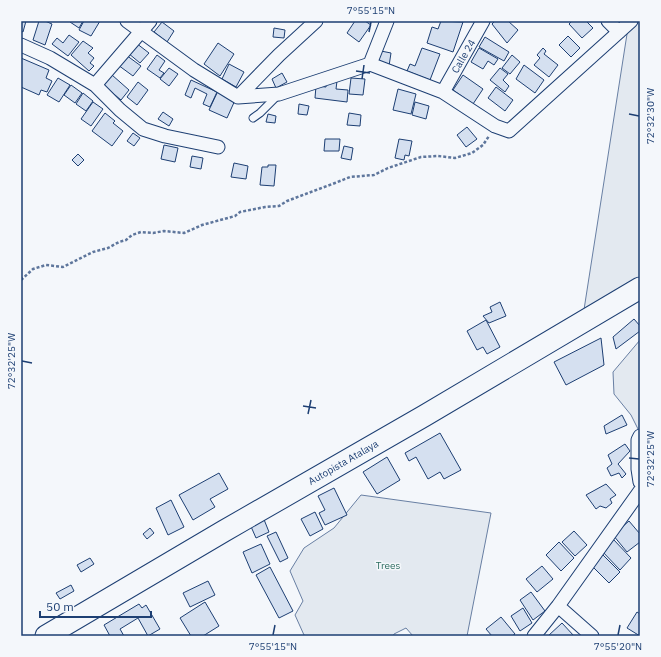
<svg xmlns="http://www.w3.org/2000/svg" width="661" height="657" viewBox="0 0 661 657" font-family="'IBM Plex Sans',sans-serif">
<rect width="100%" height="100%" fill="#f4f7fb"/>
<!-- green -->
<path fill="#e3e9f0" stroke="#687fa3" d="M639 21H640V283L583 316 627 34Z
M640 340V433L631 415 614 394 613 372Z
M361 495 491 513 467 636H413L406 628 394 634 393 636H306L304 635 295 615 303 601 290 571 304 548 334 528Z"/>
<!-- building -->
<path fill="#d5e0f0" stroke="#1d3f73" d="M21 21H26L23 32 21 31Z
M39 21H45L52 24 45 45 33 40Z
M70 21H83L79 28 70 22Z
M84 21H100L91 36 79 30Z
M355 21H365L371 25 359 42 347 33Z
M441 21 463 22 453 52 427 43 432 27 438 29Z
M495 21H508L518 30 507 43 492 24Z
M572 21H586L593 28 582 38 569 24Z
M162 22 174 31 167 42 154 32Z
M274 28 285 30 284 38 273 37Z
M69 35 79 42 68 56 52 44 57 38 63 43Z
M568 36 580 48 571 57 559 45Z
M485 37 509 52 504 61 479 47Z
M83 41 93 48 88 53 94 58 90 63 94 66 89 71 71 55Z
M136 43 149 53 140 63 128 53Z
M218 43 234 54 220 76 204 64Z
M422 48 440 54 430 80 407 71 410 64 415 66Z
M479 48 498 59 494 65 488 61 483 69 471 62Z
M543 48 546 51 544 54 558 65 549 77 534 65 540 58 537 55Z
M381 51 391 53 389 66 378 64Z
M126 55 141 66 133 76 118 65Z
M157 55 165 61 159 70 164 73 160 78 147 69Z
M512 55 520 62 510 74 502 68Z
M21 58 49 70 46 78 52 81 47 92 41 90 39 95 21 87Z
M229 64 244 72 236 87 222 79Z
M524 65 544 80 535 93 516 79Z
M169 68 178 74 169 86 160 79Z
M500 68 508 74 503 80 509 86 505 92 490 80Z
M282 73 287 82 276 88 272 79Z
M112 75 129 90 121 100 103 85Z
M463 75 483 89 473 104 453 90Z
M58 78 70 85 59 102 47 95Z
M351 78 365 79 363 95 349 94Z
M191 80 217 92 210 107 203 104 207 94 195 88 191 98 185 95Z
M327 80 337 81 336 89 348 90 347 102 315 98 316 86 326 87Z
M138 82 148 90 137 105 127 97Z
M71 85 82 93 75 103 64 95Z
M496 87 513 100 505 111 488 98Z
M398 89 416 94 411 114 393 110Z
M218 91 236 98 227 118 209 110Z
M83 93 93 101 86 111 76 104Z
M93 102 103 109 91 126 81 119Z
M415 102 429 106 426 119 412 115Z
M299 104 309 106 307 115 298 114Z
M163 112 173 119 169 126 158 119Z
M105 113 115 121 113 123 123 131 112 146 92 131Z
M349 113 361 115 360 126 347 125Z
M268 114 276 116 275 123 266 122Z
M467 127 477 139 466 147 457 135Z
M133 133 140 138 134 146 127 141Z
M325 139H340L339 151H324Z
M399 139 412 141 409 156 405 155 404 160 395 158Z
M164 145 178 148 175 162 161 159Z
M344 146 353 148 351 160 341 158Z
M78 154 84 160 78 166 72 160Z
M192 156 203 158 201 169 190 167Z
M234 163 248 166 246 179 231 177Z
M268 165H276L274 186 260 185 262 167H268Z
M500 302 506 316 489 323 483 316 492 312 490 307Z
M634 319 640 326V331L616 349 613 337Z
M486 320 500 347 487 354 483 347 477 350 467 331Z
M601 338 604 365 566 385 554 362Z
M622 415 627 425 606 434 604 426Z
M440 433 461 470 444 479 440 472 428 479 416 457 409 461 405 453Z
M625 444 630 451 618 464 626 474 622 478 619 473 611 476 607 468 612 464 608 455Z
M387 457 400 480 377 494 363 472Z
M219 473 228 489 210 499 215 507 193 520 179 495Z
M606 484 616 495 610 499 612 503 606 508 600 506 596 509 586 495Z
M334 488 347 515 325 525 319 513 325 510 318 496Z
M171 500 184 527 168 535 156 508Z
M315 512 323 529 310 536 301 519Z
M263 517 269 532 256 538 249 522Z
M629 521 640 534V542L627 552 613 535Z
M150 528 154 533 147 539 143 534Z
M574 531 587 545 575 556 562 542Z
M276 532 288 558 280 562 267 536Z
M613 539 631 558 620 570 601 550Z
M559 542 574 558 561 571 546 555Z
M261 544 270 564 252 573 243 552Z
M602 554 620 572 609 583 591 565Z
M90 558 94 564 81 572 77 565Z
M542 566 553 579 537 592 526 579Z
M270 567 293 611 279 618 256 575Z
M208 581 215 595 190 607 183 593Z
M71 585 74 591 60 599 56 593Z
M531 592 545 611 533 620 520 600Z
M205 602 219 626 203 636H191L180 618Z
M139 604 142 608 146 605 160 629 148 636 138 618 120 629 124 636H110L104 625Z
M523 608 532 623 520 631 511 616Z
M637 612 640 614V636L627 628Z
M501 617 515 634 512 636H492L486 629Z
M562 623 574 636H548Z"/>
<g fill="none" stroke-linecap="round" stroke-linejoin="round">
<defs>
<path id="service" d="M253 118 260 113 278 95"/>
<path id="minor" d="M127 21 194 70 238 97 279 94 370 64 443 92 495 126 509 131 631 21
M608 21 619 32
M21 45 50 58 95 85 120 110 143 129 165 136 218 147
M370 64 387 21
M95 85 150 21
M443 92 483 21
M238 97 279 55 316 21
M640 436 638 440V469L640 482
M558 606 592 636
M534 636 558 606 640 491"/>
<path id="primary" d="M46 636 224 531 424 416 640 288"/>
</defs>
<!-- service casing -->
<use href="#service" stroke="#1d3f73" stroke-width="9"/>
<!-- minor casing -->
<use href="#minor" stroke="#1d3f73" stroke-width="15"/>
<!-- primary casing -->
<use href="#primary" stroke="#1d3f73" stroke-width="23"/>
<!-- path -->
<path stroke="#5e769c" stroke-width="2.5" stroke-dasharray="3 2" stroke-linecap="butt" d="M21 280 33 269 46 265 63 267 93 252 108 248 119 242 126 240 132 235 141 232 153 233 164 231 184 233 202 225 235 216 240 212 265 207 279 206 287 201 335 183 350 177 374 175 388 168 421 157 438 156 455 158 472 153 483 145 489 136"/>
<!-- service -->
<use href="#service" stroke="#f4f7fb" stroke-width="7"/>
<!-- minor -->
<use href="#minor" stroke="#f4f7fb" stroke-width="13"/>
<!-- primary -->
<use href="#primary" stroke="#f4f7fb" stroke-width="21"/>
</g>
<!-- ticks -->
<path fill="none" stroke="#1d3f73" stroke-width="1.5" d="M369 32 371 22M356 71 370 73M362 79 364 65M629 114 639 116M22 361 32 363M303 406 316 408M308 414 311 400M629 458 639 459M273 635 275 625M618 635 620 625"/>
<g text-anchor="middle" stroke-width="3" stroke-linejoin="round" paint-order="stroke">
<!-- street labels -->
<g font-size="10" fill="#1d3f73" stroke="#f4f7fb">
<text transform="translate(463 56) rotate(-60)" y="4">Calle 24</text>
<text transform="translate(343 462) rotate(-30)" y="4">Autopista Atalaya</text>
</g>
<!-- park labels -->
<g font-size="10" fill="#2c6c60" stroke="#f4f7fb">
<text x="388" y="569">Trees</text>
</g>
</g>
<!-- border -->
<rect width="661" height="657" fill="none" stroke="#f4f7fb" stroke-width="44"/>
<!-- scale -->
<path d="M40 611v6h111v-6" fill="none" stroke="#1d3f73" stroke-width="2"/>
<text x="46" y="611" font-size="12" fill="#1d3f73" stroke="#f4f7fb" stroke-width="3" paint-order="stroke">50 m</text>
<rect x="22" y="22" width="617" height="613" fill="none" stroke="#1d3f73" stroke-width="1.5"/>
<g font-size="10" text-anchor="middle" fill="#1d3f73">
<text x="371" y="14">7°55'15"N</text>
<text transform="translate(650 116) rotate(-90)" y="4">72°32'30"W</text>
<text transform="translate(11 361) rotate(-90)" y="4">72°32'25"W</text>
<text transform="translate(650 459) rotate(-90)" y="4">72°32'25"W</text>
<text x="273" y="650">7°55'15"N</text>
<text x="618" y="650">7°55'20"N</text>
</g>
</svg>
